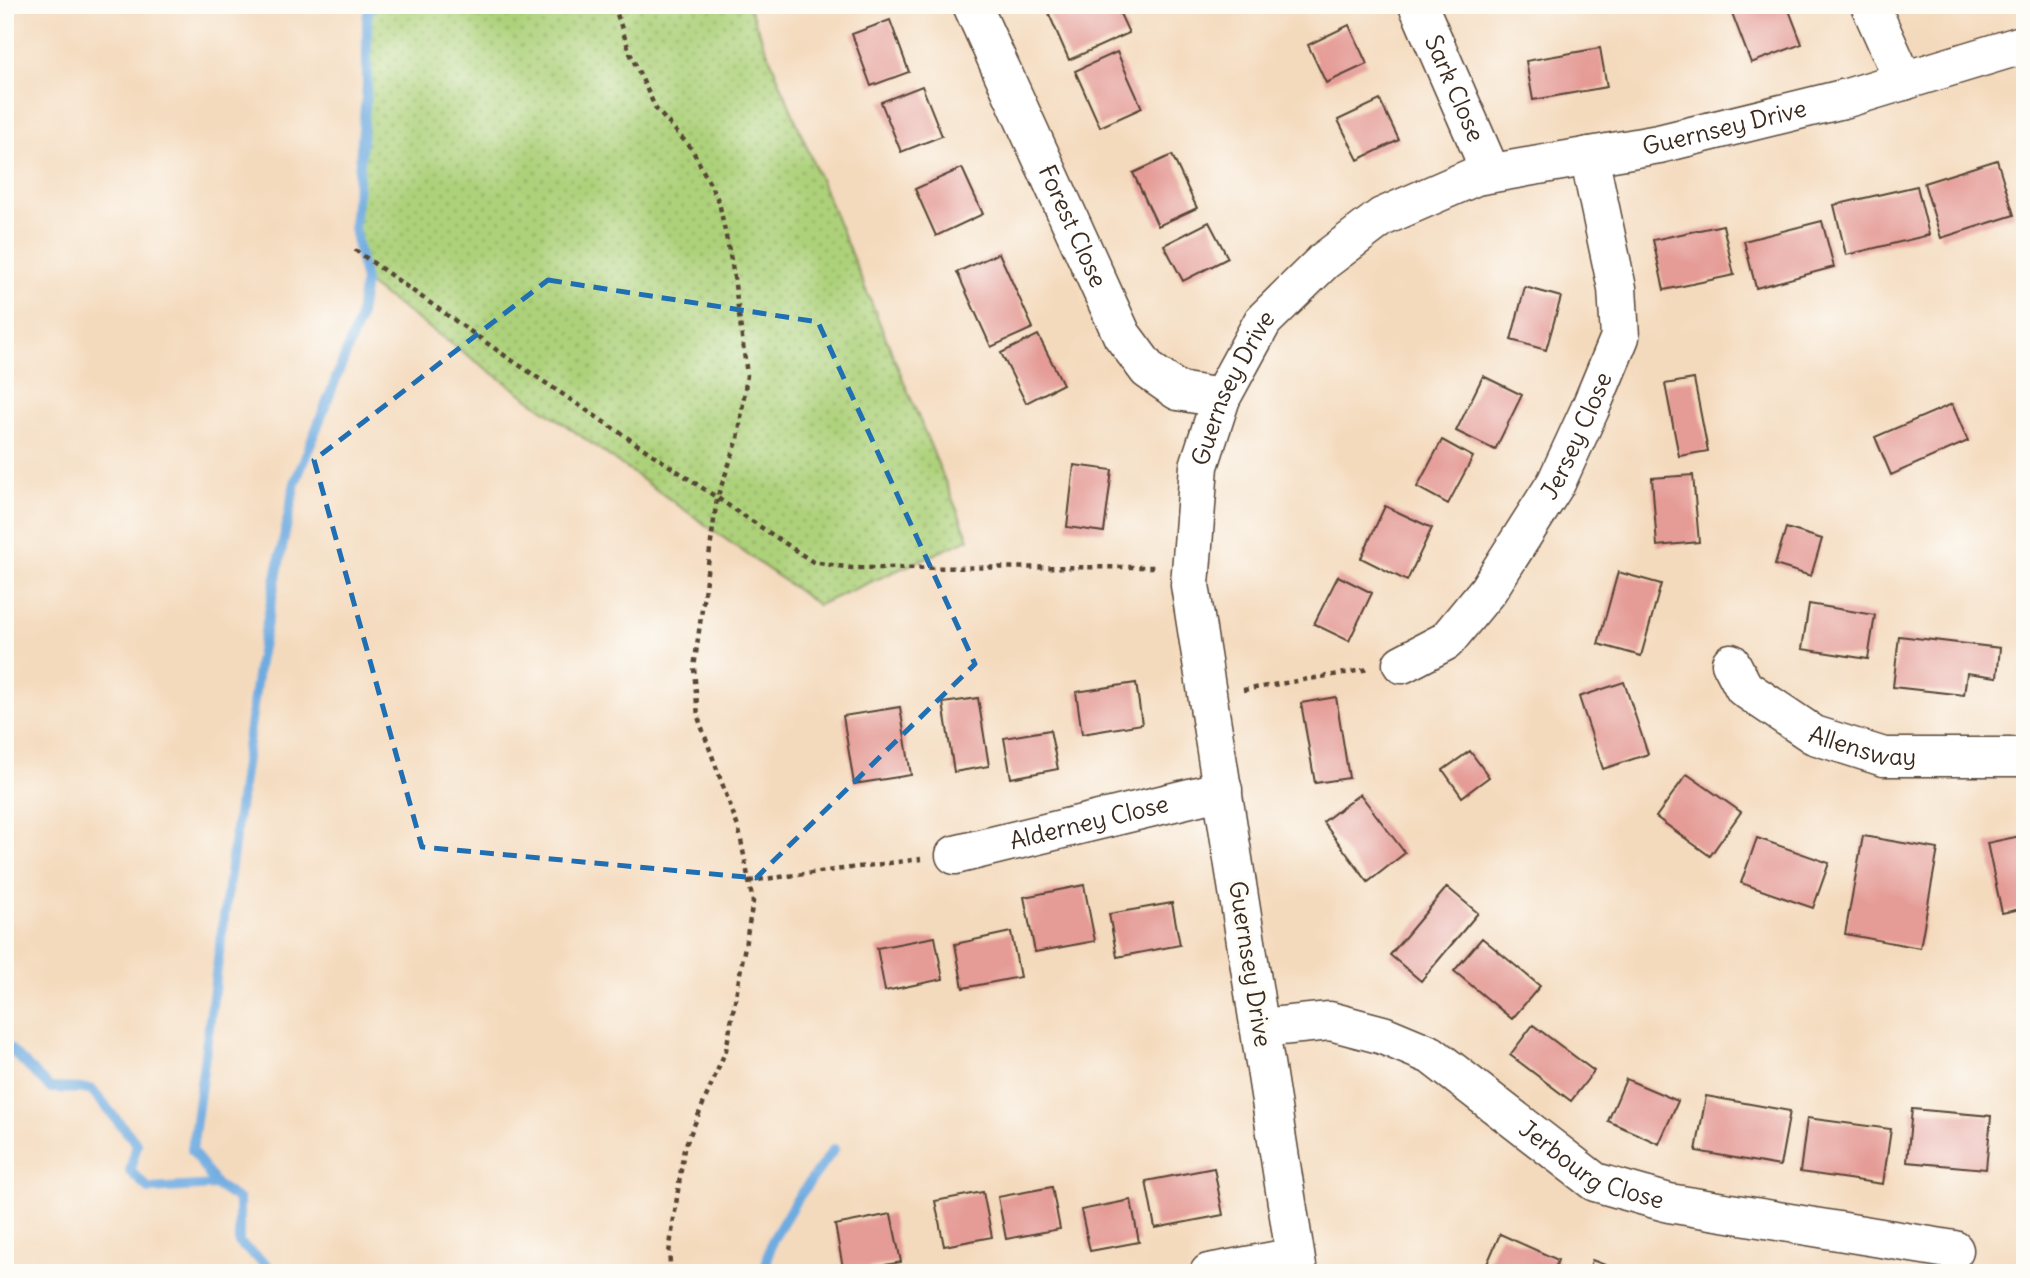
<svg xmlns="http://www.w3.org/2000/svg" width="2030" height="1278" viewBox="0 0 2030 1278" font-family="Delius,sans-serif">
<defs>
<pattern id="green-dots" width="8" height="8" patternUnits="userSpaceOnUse" patternTransform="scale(1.75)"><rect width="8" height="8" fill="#add17a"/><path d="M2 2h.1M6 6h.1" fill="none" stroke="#8eaa63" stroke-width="1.8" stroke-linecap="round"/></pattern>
</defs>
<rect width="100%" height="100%" fill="#fdfcf7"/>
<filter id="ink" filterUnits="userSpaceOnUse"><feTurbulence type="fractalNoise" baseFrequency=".0143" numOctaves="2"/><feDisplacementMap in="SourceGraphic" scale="14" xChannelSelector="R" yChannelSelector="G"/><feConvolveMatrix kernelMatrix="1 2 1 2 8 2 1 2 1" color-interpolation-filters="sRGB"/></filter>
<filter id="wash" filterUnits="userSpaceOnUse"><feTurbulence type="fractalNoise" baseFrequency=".00686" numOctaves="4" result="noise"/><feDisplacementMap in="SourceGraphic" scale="28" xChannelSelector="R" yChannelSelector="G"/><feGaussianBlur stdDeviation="1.57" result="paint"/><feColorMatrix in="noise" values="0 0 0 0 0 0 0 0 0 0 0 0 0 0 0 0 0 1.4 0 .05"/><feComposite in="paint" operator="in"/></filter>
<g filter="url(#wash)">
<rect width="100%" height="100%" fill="#f4dabd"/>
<!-- green -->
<path fill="url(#green-dots)" stroke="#747e4c" stroke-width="2" d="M370 5H748L969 539 818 605 365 282 354 227 367 86V18Z"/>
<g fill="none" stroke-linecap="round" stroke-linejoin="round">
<!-- stream -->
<path stroke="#6eabe0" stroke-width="10" d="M5 1044 50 1088 91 1089 137 1144 130 1171 149 1189 216 1185 239 1200V1243L277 1273
M216 1185 192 1150 259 662 295 483 359 320 365 282 354 227 367 86V18L370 5
M764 1273 772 1241 795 1202 834 1149"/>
</g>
<g id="blocks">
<!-- building -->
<path fill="#e59b96" d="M1045 5H1116L1129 33 1069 60Z
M1729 5H1787L1802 44 1751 63Z
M890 20 909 72 871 86 852 34Z
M1349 25 1367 64 1326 83 1308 45Z
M1600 48 1607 87 1533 100 1526 61Z
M1117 52 1142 108 1100 127 1075 71Z
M922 86 942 136 901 152 881 102Z
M1380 100 1399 140 1358 160 1338 120Z
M1172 155 1197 208 1158 226 1133 173Z
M1997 160 2014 215 1941 238 1924 183Z
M962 168 983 214 936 236 915 189Z
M1917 186 1929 235 1846 255 1834 205Z
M1822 221 1834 267 1756 288 1744 241Z
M1209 222 1228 258 1183 281 1164 245Z
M1723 225 1734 275 1664 290 1653 240Z
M999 253 1033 328 991 347 957 272Z
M1525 287 1561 297 1546 350 1511 340Z
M1038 335 1063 384 1026 403 1001 353Z
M1483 376 1522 395 1495 450 1456 431Z
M1694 379 1708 451 1679 456 1665 384Z
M1952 404 1968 441 1891 475 1875 437Z
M1442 440 1473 457 1448 504 1417 487Z
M1074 465 1112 470 1104 532 1067 527Z
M1693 475 1699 542 1657 546 1652 478Z
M1385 506 1432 528 1407 581 1361 558Z
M1786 528 1822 539 1811 576 1775 565Z
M1618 572 1661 584 1641 656 1598 644Z
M1338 576 1372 593 1349 641 1314 624Z
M1809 604 1875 615 1868 659 1802 649Z
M1899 636 2000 648 1997 677 1967 673 1964 695 1893 687Z
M1624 682 1648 754 1603 769 1579 697Z
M1136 683 1142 724 1082 734 1076 692Z
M1336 697 1349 778 1315 783 1301 703Z
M978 698 989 766 954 772 943 703Z
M900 707 911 775 854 784 843 716Z
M1050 730 1058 769 1011 778 1004 738Z
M1470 751 1489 777 1462 797 1443 770Z
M1687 774 1741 812 1710 856 1656 817Z
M1360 794 1405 853 1368 882 1323 822Z
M2025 835V908L2002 913 1987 843Z
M1863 836 1938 849 1920 948 1845 934Z
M1757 838 1829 863 1813 908 1741 883Z
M1084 885 1095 941 1035 952 1024 897Z
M1447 887 1478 913 1421 981 1390 955Z
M1172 903 1180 945 1117 957 1109 914Z
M1011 932 1020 977 963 988 955 944Z
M935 937 943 979 885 991 877 948Z
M1482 938 1540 986 1512 1019 1454 971Z
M1533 1025 1594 1071 1571 1101 1510 1055Z
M1626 1079 1678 1101 1659 1144 1608 1121Z
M1706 1096 1790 1111 1780 1166 1696 1151Z
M1912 1109 1991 1116 1986 1169 1907 1162Z
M1807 1118 1891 1129 1883 1184 1800 1172Z
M1214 1168 1223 1215 1155 1228 1146 1181Z
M1052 1187 1060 1229 1006 1239 998 1197Z
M983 1192 992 1237 944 1246 935 1201Z
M1131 1200 1139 1242 1090 1251 1081 1210Z
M891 1214 901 1262 844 1273 835 1225Z
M1500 1234 1558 1260 1553 1273H1483Z
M1592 1260 1626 1273H1588Z"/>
</g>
</g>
<g filter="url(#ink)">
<use href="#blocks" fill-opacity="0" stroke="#574436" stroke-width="2"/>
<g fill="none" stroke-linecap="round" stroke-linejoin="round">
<defs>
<g id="minor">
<path id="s1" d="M972 5 1122 335 1148 370 1178 391 1221 398"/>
<path id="s2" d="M1418 5 1491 173"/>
<path d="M1870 5 1904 81"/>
<path id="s3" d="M1731 663 1744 688 1814 735 1884 757H2025"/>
<path id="s4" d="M1402 664 1446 641 1488 590 1556 483 1590 409 1620 337 1617 288 1589 156"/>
<path id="s5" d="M955 855 1223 790"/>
<path id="s6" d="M1260 1028 1330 1021 1383 1035 1431 1055 1595 1182 1669 1203 1954 1250"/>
<path d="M1209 1273 1295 1257"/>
<path id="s7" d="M1298 1273 1190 585 1199 466 1221 398 1263 321 1324 261 1382 217 1476 176 1659 144 1847 98 2025 44"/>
</g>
</defs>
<!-- minor casing -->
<use href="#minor" stroke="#574436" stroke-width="41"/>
<!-- path -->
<path stroke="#574436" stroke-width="4.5" stroke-dasharray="5 5" stroke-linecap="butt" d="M614 5 630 53 656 109 692 149 719 202 733 270 747 375 738 439 717 498 694 668 698 717 739 830 753 902 726 1050 684 1149 669 1253 671 1273
M355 250 501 353 813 562 851 568 1156 567
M1243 690 1369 669
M749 881 921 859"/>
<!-- minor -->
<use href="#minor" stroke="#fff" stroke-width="38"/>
</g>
</g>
<!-- marked area -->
<path fill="none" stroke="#1f6fb2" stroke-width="5" stroke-dasharray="14 9" stroke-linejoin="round" d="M548 280 818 322 975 664 756 878 422 847 314 460Z"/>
<g text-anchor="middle" stroke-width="7" stroke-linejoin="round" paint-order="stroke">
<!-- street labels -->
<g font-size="24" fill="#3b2a1e" stroke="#fdfcf7">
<text dy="8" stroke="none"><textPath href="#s2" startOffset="91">Sark Close</textPath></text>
<text dy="8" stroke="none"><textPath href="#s7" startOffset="1489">Guernsey Drive</textPath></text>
<text dy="8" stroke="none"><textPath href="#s1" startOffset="243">Forest Close</textPath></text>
<text dy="8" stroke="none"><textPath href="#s7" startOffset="901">Guernsey Drive</textPath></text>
<text dy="8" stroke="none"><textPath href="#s4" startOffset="294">Jersey Close</textPath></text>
<text dy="8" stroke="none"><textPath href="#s3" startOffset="163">Allensway</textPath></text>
<text dy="8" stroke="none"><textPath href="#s5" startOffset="138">Alderney Close</textPath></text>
<text transform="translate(1250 964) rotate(81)" y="8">Guernsey Drive</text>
<text dy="8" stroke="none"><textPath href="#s6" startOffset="374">Jerbourg Close</textPath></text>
</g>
</g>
<!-- margin -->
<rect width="2030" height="1278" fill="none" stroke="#fdfcf7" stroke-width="28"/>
</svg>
